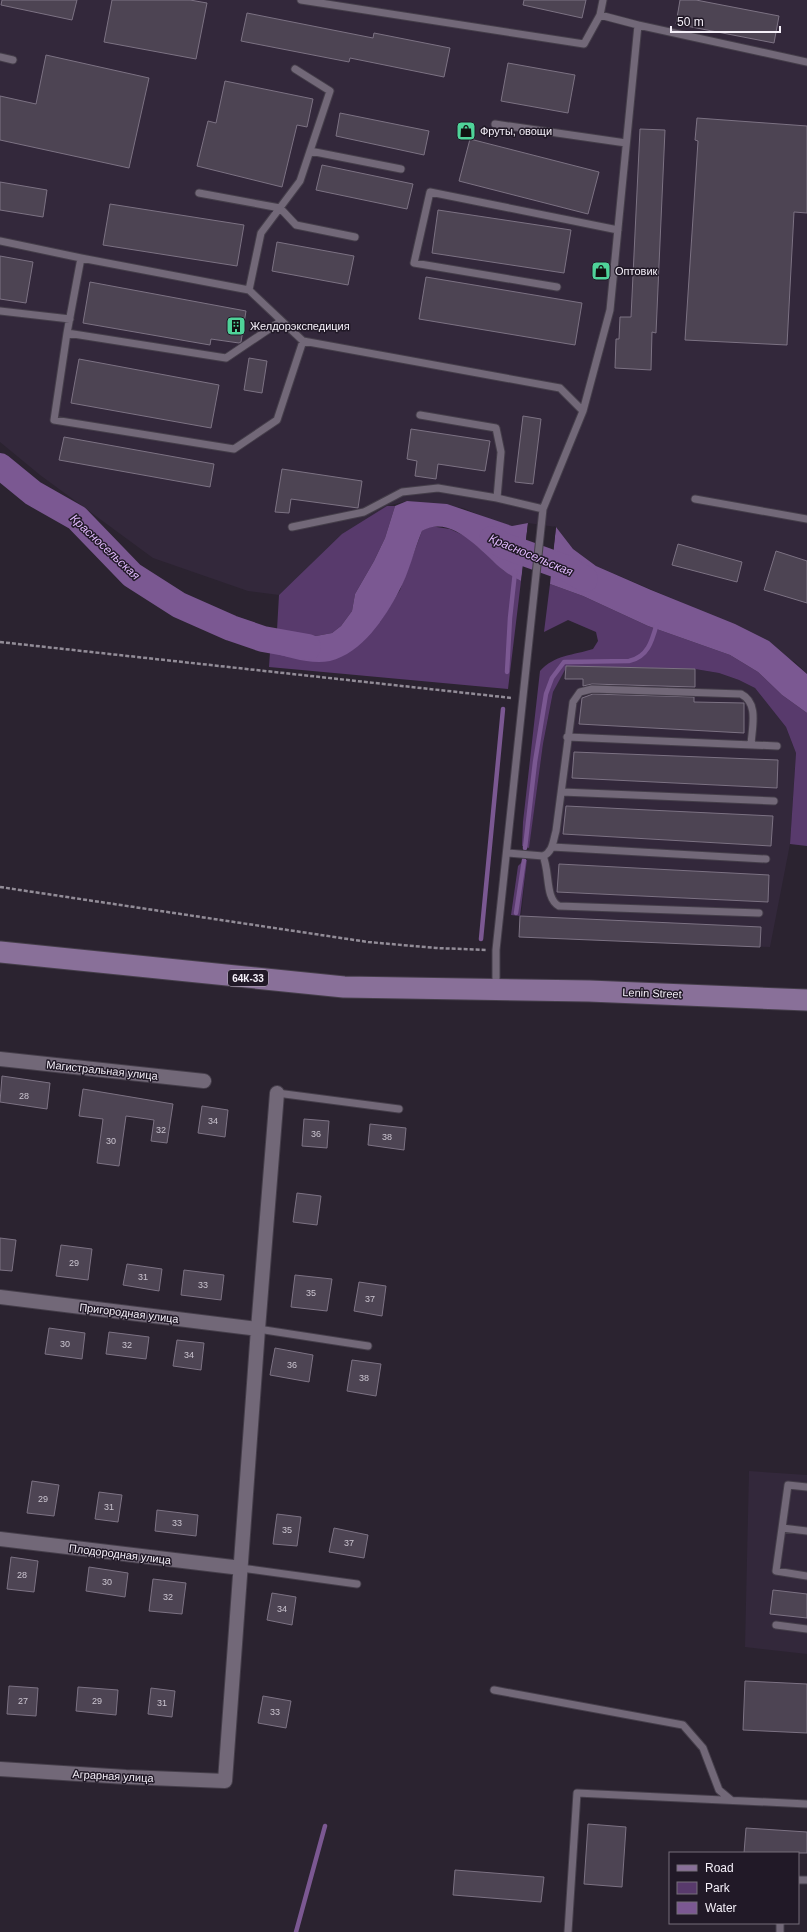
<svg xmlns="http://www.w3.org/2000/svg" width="807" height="1932" viewBox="0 0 807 1932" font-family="Helvetica,sans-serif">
<rect width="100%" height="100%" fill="#2b2330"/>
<!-- built -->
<path fill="#33283b" d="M0 0H807V674L795 662 692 607 596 566 573 549 556 527 528 523 512 526 489 519 463 508 407 501 387 506 298 578 279 595 248 591 153 558 40 475 0 442Z
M566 666 695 669 719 673 739 680 755 688 786 727 796 753 790 844 770 947 519 937 527 860 543 744 553 692Z
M749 1471 807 1475V1654L745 1647Z"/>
<!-- green -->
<path fill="#583a6c" d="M387 506H395L385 538 374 561 355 594 352 611 341 626 332 633 316 636 277 630 279 595 342 534Z
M430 526 450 529 467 537 503 570 521 581 508 689 269 667 270 652 311 661 380 622 400 590 422 531Z
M550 584 583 596 648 626 730 655 758 672 782 695 807 713V846L790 844 796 753 786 727 755 688 739 680 719 673 695 669 567 666 553 692 543 744 529 848 522 846 523 822 540 671C554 655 574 655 593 649L598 641 596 632 568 620 544 632Z
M524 860H527L520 916 511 915 518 866Z"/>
<!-- water -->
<path fill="#7b5892" d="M407 501 447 504 512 526 528 523 521 581C515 578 508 574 503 570 482 553 452 513 422 531 414 550 409 573 399 591 385 618 362 653 330 661 311 665 288 657 270 652L277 630 316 636 332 633 341 626 352 611 355 594 374 561 385 538 395 506Z
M556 527 573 549 596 566 651 590 735 624 769 641 807 674V713L782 695 758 672 730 655 648 626 583 596 550 584Z"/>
<!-- pier -->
<path fill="#2b2330" d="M528 523H530L523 582 521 583Z
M554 526 556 527 549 586 548 584Z"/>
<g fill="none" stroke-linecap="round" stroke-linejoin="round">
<!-- stream -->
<path stroke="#7b5892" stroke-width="4.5" d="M507 672 510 618 515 572
M525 848 535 762 546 694 552 678 564 662 629 661C648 657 652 641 657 623
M516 913 524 860
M481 939 503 709
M296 1932 325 1826"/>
<!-- river -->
<path stroke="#7b5892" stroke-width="26" d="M0 466 33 493 77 518 132 575 179 605 231 628 263 639 308 647
M492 539 502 545 566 568 585 579"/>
</g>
<!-- building -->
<path fill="#4d4453" stroke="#7c7283" d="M2 0H77L72 20 1 5Z
M112 0H190L207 3 196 59 104 42Z
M524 0H586L582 18 523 5Z
M680 0H696L779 16 774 43 676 24Z
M247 13 373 38 374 33 450 48 444 77 350 58 349 62 241 41Z
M46 55 149 78 129 168 0 140V96L36 104Z
M508 63 575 75 568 113 501 101Z
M225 81 313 99 307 127 297 125 282 187 197 166 208 121 216 123Z
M340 113 429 131 424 155 336 136Z
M697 118 807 126V213L794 212 787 345 685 340 698 141 695 140Z
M640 129 665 130 656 333 652 332 651 370 615 368 616 339H619L620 317H631Z
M470 139 599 172 588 214 459 181Z
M322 165 413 184 407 209 316 190Z
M0 182 47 190 43 217 0 210Z
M110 204 244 225 237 266 103 245Z
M438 210 571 230 564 273 432 253Z
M277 242 354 256 348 285 272 271Z
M0 256 33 262 26 303 0 299Z
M426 277 582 303 575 345 419 319Z
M90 282 246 311 241 342 239 343 211 339 210 345 83 323Z
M249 358 267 361 262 393 244 390Z
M79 359 219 385 211 428 71 403Z
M523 416 541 419 533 484 515 482Z
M411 429 490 441 485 471 438 464 436 479 415 476 417 461 407 459Z
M64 437 214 464 210 487 59 460Z
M282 469 362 481 358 508 291 499 289 513 275 512Z
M678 544 742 562 737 582 672 565Z
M776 551 807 561V603L764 590Z
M566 666 695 669V687L592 684 583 686V679H565Z
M593 694 694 697V702L744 703V733L579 724 582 698Z
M574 752 778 760 777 788 572 778Z
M566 806 773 816 771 846 563 834Z
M559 864 769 875 768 902 557 892Z
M520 916 761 927 760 947 519 937Z
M2 1076 50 1083 47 1109 0 1102Z
M83 1089 173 1104 167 1143 151 1141 154 1120 126 1116 119 1166 97 1163 103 1119 79 1116Z
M202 1106 228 1110 225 1137 198 1133Z
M304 1119 329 1121 327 1148 302 1146Z
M370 1124 406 1128 404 1150 368 1145Z
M297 1193 321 1196 317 1225 293 1222Z
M0 1238 16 1240 12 1271 0 1270Z
M61 1245 92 1249 88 1280 56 1276Z
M127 1264 162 1269 159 1291 123 1285Z
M184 1270 224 1275 221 1300 181 1295Z
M295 1275 332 1279 327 1311 291 1307Z
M359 1282 386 1286 382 1316 354 1311Z
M49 1328 85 1333 82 1359 45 1354Z
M109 1332 149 1337 146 1359 106 1354Z
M177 1340 204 1343 201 1370 173 1366Z
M275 1348 313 1355 309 1382 270 1375Z
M352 1360 381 1364 376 1396 347 1391Z
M32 1481 59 1485 54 1516 27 1513Z
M99 1492 122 1495 118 1522 95 1519Z
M157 1510 198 1515 196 1536 155 1531Z
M277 1514 301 1517 297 1546 273 1544Z
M334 1528 368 1535 364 1558 329 1552Z
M11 1557 38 1561 34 1592 7 1589Z
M89 1567 128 1573 125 1597 86 1591Z
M153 1579 186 1583 182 1614 149 1611Z
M773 1590 807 1594V1618L770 1614Z
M272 1593 296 1597 292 1625 267 1620Z
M745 1681 807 1684V1733L743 1730Z
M9 1686 38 1688 36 1716 7 1714Z
M78 1687 118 1690 116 1715 76 1711Z
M151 1688 175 1691 172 1717 148 1714Z
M263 1696 291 1701 286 1728 258 1723Z
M588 1824 626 1827 622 1887 584 1884Z
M746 1828 807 1832V1853H744Z
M455 1870 544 1877 541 1902 453 1895Z"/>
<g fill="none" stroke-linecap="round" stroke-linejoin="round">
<defs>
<path id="service" d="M301 0 584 44 600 15
M638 25 807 62
M0 57 13 60
M495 124 626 143
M310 151 401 169
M199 193 280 208 296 225 355 237
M0 241 81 258 249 290 303 341 560 388 583 411 543 509 496 950V988
M81 258 67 333 54 420 234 449 277 420 303 341
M557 287 414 263 430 192 618 230
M249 290 261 233 300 181 330 91 295 69
M0 311 70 319
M67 333 226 358 281 321
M583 411 610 310 638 25 600 15 603 0
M420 415 496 428 501 452 497 498
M695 499 807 519
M292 527 364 512 402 492 438 488 497 498 543 509
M567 737 777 746
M562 792 774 801
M552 847 766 859
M507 853 543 856C553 852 553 841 556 831L573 702 580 692 592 689 741 694C759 703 752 727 751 745
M543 856C550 872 545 899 559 906L759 913
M277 1093 399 1109
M258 1329 368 1346
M807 1487 788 1485 776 1571 807 1576
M782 1528 807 1531
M241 1568 357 1584
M776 1625 807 1629
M494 1690 683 1725 703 1748 719 1790 731 1800
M798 1880H807
M568 1932 577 1793 807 1804
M780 1932V1923"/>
<path id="minor" d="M0 1059 204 1081
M0 1297 258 1329
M0 1539 241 1568
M0 1769 126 1777 225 1781 258 1329 277 1093"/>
<path id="primary" d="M0 952 344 987 589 991 807 1000"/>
</defs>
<!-- service casing -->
<use href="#service" stroke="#453e4a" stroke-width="9"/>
<!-- minor casing -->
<use href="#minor" stroke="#453e4a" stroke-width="16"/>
<!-- primary casing -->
<use href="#primary" stroke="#453e4a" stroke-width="23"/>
<!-- path -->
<path stroke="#928c97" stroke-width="2.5" stroke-dasharray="4 2" stroke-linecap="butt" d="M0 642 512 698
M0 887 368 942 436 948 487 950"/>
<!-- service -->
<use href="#service" stroke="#726878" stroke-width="7"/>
<!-- minor -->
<use href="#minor" stroke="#726878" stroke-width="14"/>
<!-- primary -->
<use href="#primary" stroke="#897099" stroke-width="21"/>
</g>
<!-- icons -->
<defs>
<symbol id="shop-square" viewBox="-11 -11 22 22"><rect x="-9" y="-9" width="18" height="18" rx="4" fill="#4fd399" stroke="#211927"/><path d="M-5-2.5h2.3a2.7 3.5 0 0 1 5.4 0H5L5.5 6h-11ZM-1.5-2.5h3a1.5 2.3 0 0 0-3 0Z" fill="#111"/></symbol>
<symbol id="building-square" viewBox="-11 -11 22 22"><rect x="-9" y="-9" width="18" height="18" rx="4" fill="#4fd399" stroke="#211927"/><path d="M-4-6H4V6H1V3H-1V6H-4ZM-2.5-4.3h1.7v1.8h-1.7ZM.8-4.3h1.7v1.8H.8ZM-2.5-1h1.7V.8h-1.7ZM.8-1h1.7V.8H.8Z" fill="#111"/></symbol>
</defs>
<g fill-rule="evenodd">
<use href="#shop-square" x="455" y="120" width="22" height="22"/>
<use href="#shop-square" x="590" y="260" width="22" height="22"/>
<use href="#building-square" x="225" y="315" width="22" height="22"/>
</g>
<g text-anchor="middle" stroke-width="3" stroke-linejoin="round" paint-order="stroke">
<!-- number labels -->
<g font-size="9" fill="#cbc5d0">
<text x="24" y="1099">28</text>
<text x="213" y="1124">34</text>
<text x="161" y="1133">32</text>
<text x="316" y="1137">36</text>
<text x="387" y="1140">38</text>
<text x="111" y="1144">30</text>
<text x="74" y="1266">29</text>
<text x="143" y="1280">31</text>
<text x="203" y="1288">33</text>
<text x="311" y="1296">35</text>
<text x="370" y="1302">37</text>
<text x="65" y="1347">30</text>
<text x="127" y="1348">32</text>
<text x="189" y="1358">34</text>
<text x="292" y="1368">36</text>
<text x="364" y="1381">38</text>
<text x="43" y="1502">29</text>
<text x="109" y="1510">31</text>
<text x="177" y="1526">33</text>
<text x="287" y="1533">35</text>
<text x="349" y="1546">37</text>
<text x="22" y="1578">28</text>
<text x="107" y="1585">30</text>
<text x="168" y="1600">32</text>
<text x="282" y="1612">34</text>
<text x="23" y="1704">27</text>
<text x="97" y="1704">29</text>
<text x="162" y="1706">31</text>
<text x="275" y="1715">33</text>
</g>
<!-- shield labels -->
<rect fill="#211927" stroke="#b5b0ba" stroke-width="1" x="228" y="970" width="40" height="16" rx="3"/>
<g font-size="10" font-weight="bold" fill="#f5f0f9">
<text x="248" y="982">64К-33</text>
</g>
<!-- poi labels -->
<g font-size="11" fill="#f5f0f9" stroke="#211927" text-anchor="start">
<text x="480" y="135">Фруты, овощи</text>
<text x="615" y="275">Оптовик</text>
<text x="250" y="330">Желдорэкспедиция</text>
</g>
<!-- street labels -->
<g font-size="11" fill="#f5f0f9" stroke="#211927">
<text transform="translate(652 993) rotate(2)" y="4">Lenin Street</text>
<text transform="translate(102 1070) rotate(6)" y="4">Магистральная улица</text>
<text transform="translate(129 1313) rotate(7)" y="4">Пригородная улица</text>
<text transform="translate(120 1554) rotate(7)" y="4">Плодородная улица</text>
<text transform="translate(113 1776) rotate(3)" y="4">Аграрная улица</text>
</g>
<!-- water labels -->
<g font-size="12" font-style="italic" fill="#deb7fa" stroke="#211927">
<text transform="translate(105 547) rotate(43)" y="4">Красносельская</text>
<text transform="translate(531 555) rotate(23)" y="4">Красносельская</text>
</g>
</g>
<!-- legend -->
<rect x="669" y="1852" width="130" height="72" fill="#211927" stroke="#766f7b"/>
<rect x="677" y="1865" width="20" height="6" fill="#897099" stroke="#766f7b"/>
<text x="705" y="1872" font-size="12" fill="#f5f0f9">Road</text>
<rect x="677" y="1882" width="20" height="12" fill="#583a6c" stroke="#766f7b"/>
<text x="705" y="1892" font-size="12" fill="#f5f0f9">Park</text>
<rect x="677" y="1902" width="20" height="12" fill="#7b5892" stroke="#766f7b"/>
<text x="705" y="1912" font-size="12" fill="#f5f0f9">Water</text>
<!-- scale -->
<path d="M671 26v6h109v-6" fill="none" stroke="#f5f0f9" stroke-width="2"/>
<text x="677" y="26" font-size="12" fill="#f5f0f9" stroke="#211927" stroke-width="3" paint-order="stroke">50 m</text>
</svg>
